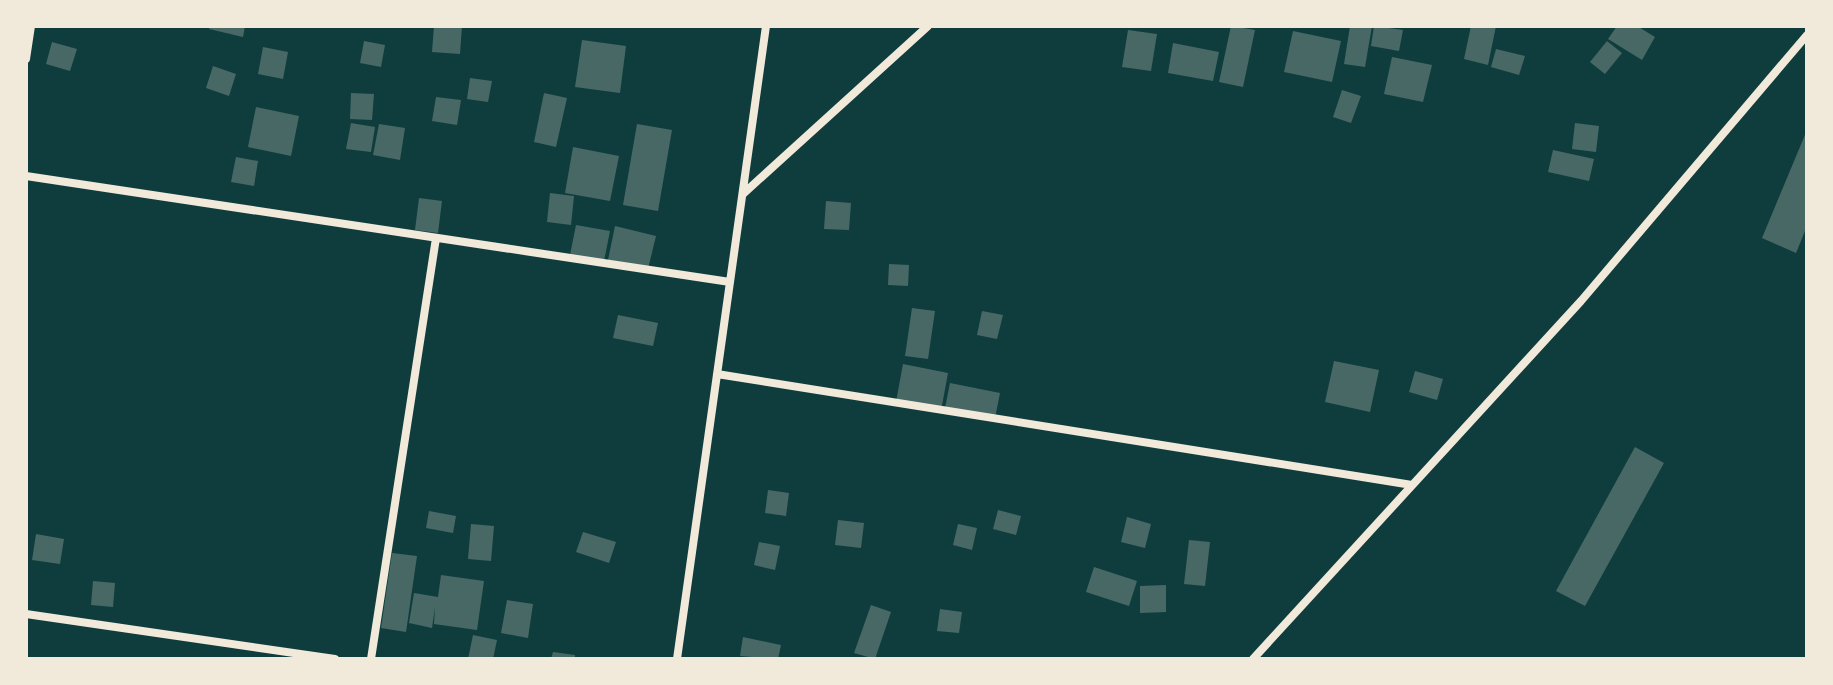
<svg xmlns="http://www.w3.org/2000/svg" width="1833" height="685" viewBox="0 0 1833 685" font-family="'Nunito Sans',sans-serif">
<rect width="100%" height="100%" fill="#0f3d3e"/>
<!-- building -->
<path fill="#486865" d="M210 26H245L243 37 209 29Z
M434 26H462L460 54 432 52Z
M1231 26 1255 30 1243 87 1219 82Z
M1350 26H1372L1365 67 1344 64Z
M1374 26 1403 30 1399 51 1371 46Z
M1471 26H1496L1488 65 1464 59Z
M1617 26H1637L1655 37 1642 60 1608 39Z
M1128 30 1157 34 1151 71 1122 67Z
M1293 31 1341 41 1332 82 1284 72Z
M582 40 626 46 620 93 575 87Z
M364 41 385 45 381 67 360 63Z
M1607 41 1622 53 1605 74 1590 62Z
M52 42 77 49 70 71 46 64Z
M1173 43 1219 52 1213 81 1168 73Z
M263 47 288 52 283 79 258 74Z
M1496 49 1525 56 1519 75 1491 67Z
M1392 57 1432 65 1423 102 1384 94Z
M213 66 236 74 229 96 206 88Z
M470 78 492 81 488 102 467 99Z
M1342 90 1361 96 1351 123 1333 117Z
M351 93 374 94 372 120 350 119Z
M544 93 567 98 556 147 534 142Z
M436 97 461 100 457 125 432 121Z
M256 107 299 116 291 156 248 147Z
M351 123 375 127 371 152 346 149Z
M1575 123 1599 126 1596 152 1572 149Z
M379 124 405 128 400 160 373 155Z
M637 124 672 130 658 211 623 205Z
M1807 130V226L1796 253 1762 238Z
M573 147 619 156 610 201 565 193Z
M1553 150 1594 159 1589 181 1548 172Z
M236 157 258 161 254 186 231 182Z
M550 193 574 196 571 225 547 222Z
M419 198 442 201 438 233 415 230Z
M826 201 851 203 849 230 824 229Z
M576 225 610 231 604 261 570 255Z
M615 226 656 236 648 269 608 260Z
M889 264 909 265 908 286 888 285Z
M912 308 935 311 928 359 905 356Z
M982 311 1003 315 997 339 977 335Z
M618 315 658 323 653 346 613 338Z
M1334 361 1379 370 1370 412 1325 402Z
M903 364 948 373 941 411 896 402Z
M1415 371 1443 379 1437 400 1409 392Z
M950 383 1000 393 995 418 945 408Z
M1635 447 1664 463 1585 606 1556 591Z
M768 490 789 493 786 516 765 513Z
M998 510 1021 516 1016 535 993 529Z
M429 511 456 516 453 533 426 528Z
M1127 517 1151 524 1145 548 1121 542Z
M838 520 864 523 861 548 835 545Z
M471 524 494 526 491 561 468 559Z
M958 524 977 528 972 550 953 545Z
M583 532 616 542 609 563 576 552Z
M36 534 64 539 60 564 32 560Z
M1189 540 1210 542 1205 586 1184 584Z
M759 542 780 546 775 570 754 565Z
M392 553 417 556 406 632 381 628Z
M1094 567 1137 581 1129 606 1086 592Z
M441 575 484 581 477 630 434 624 435 607 432 628 409 623 414 593 438 597Z
M93 581 115 583 113 607 91 605Z
M1166 585V612L1140 613V586Z
M507 600 533 604 528 638 501 633Z
M871 605 891 612 875 659 854 653Z
M940 609 962 612 959 633 937 631Z
M473 635 497 640 493 659H468Z
M743 637 781 645 778 659 740 656Z
M553 652 575 655V659H551Z"/>
<g fill="none" stroke-linecap="round" stroke-linejoin="round">
<!-- minor -->
<path stroke="#f1e9da" stroke-width="8" d="M26 59 31 26
M26 176 730 282
M743 194 928 26
M717 374 1412 485
M26 614 335 659
M371 659 436 238
M677 659 766 26
M1253 659 1581 301 1807 35"/>
</g>
<!-- border -->
<rect width="1833" height="685" fill="none" stroke="#f1e9da" stroke-width="56"/>
</svg>
